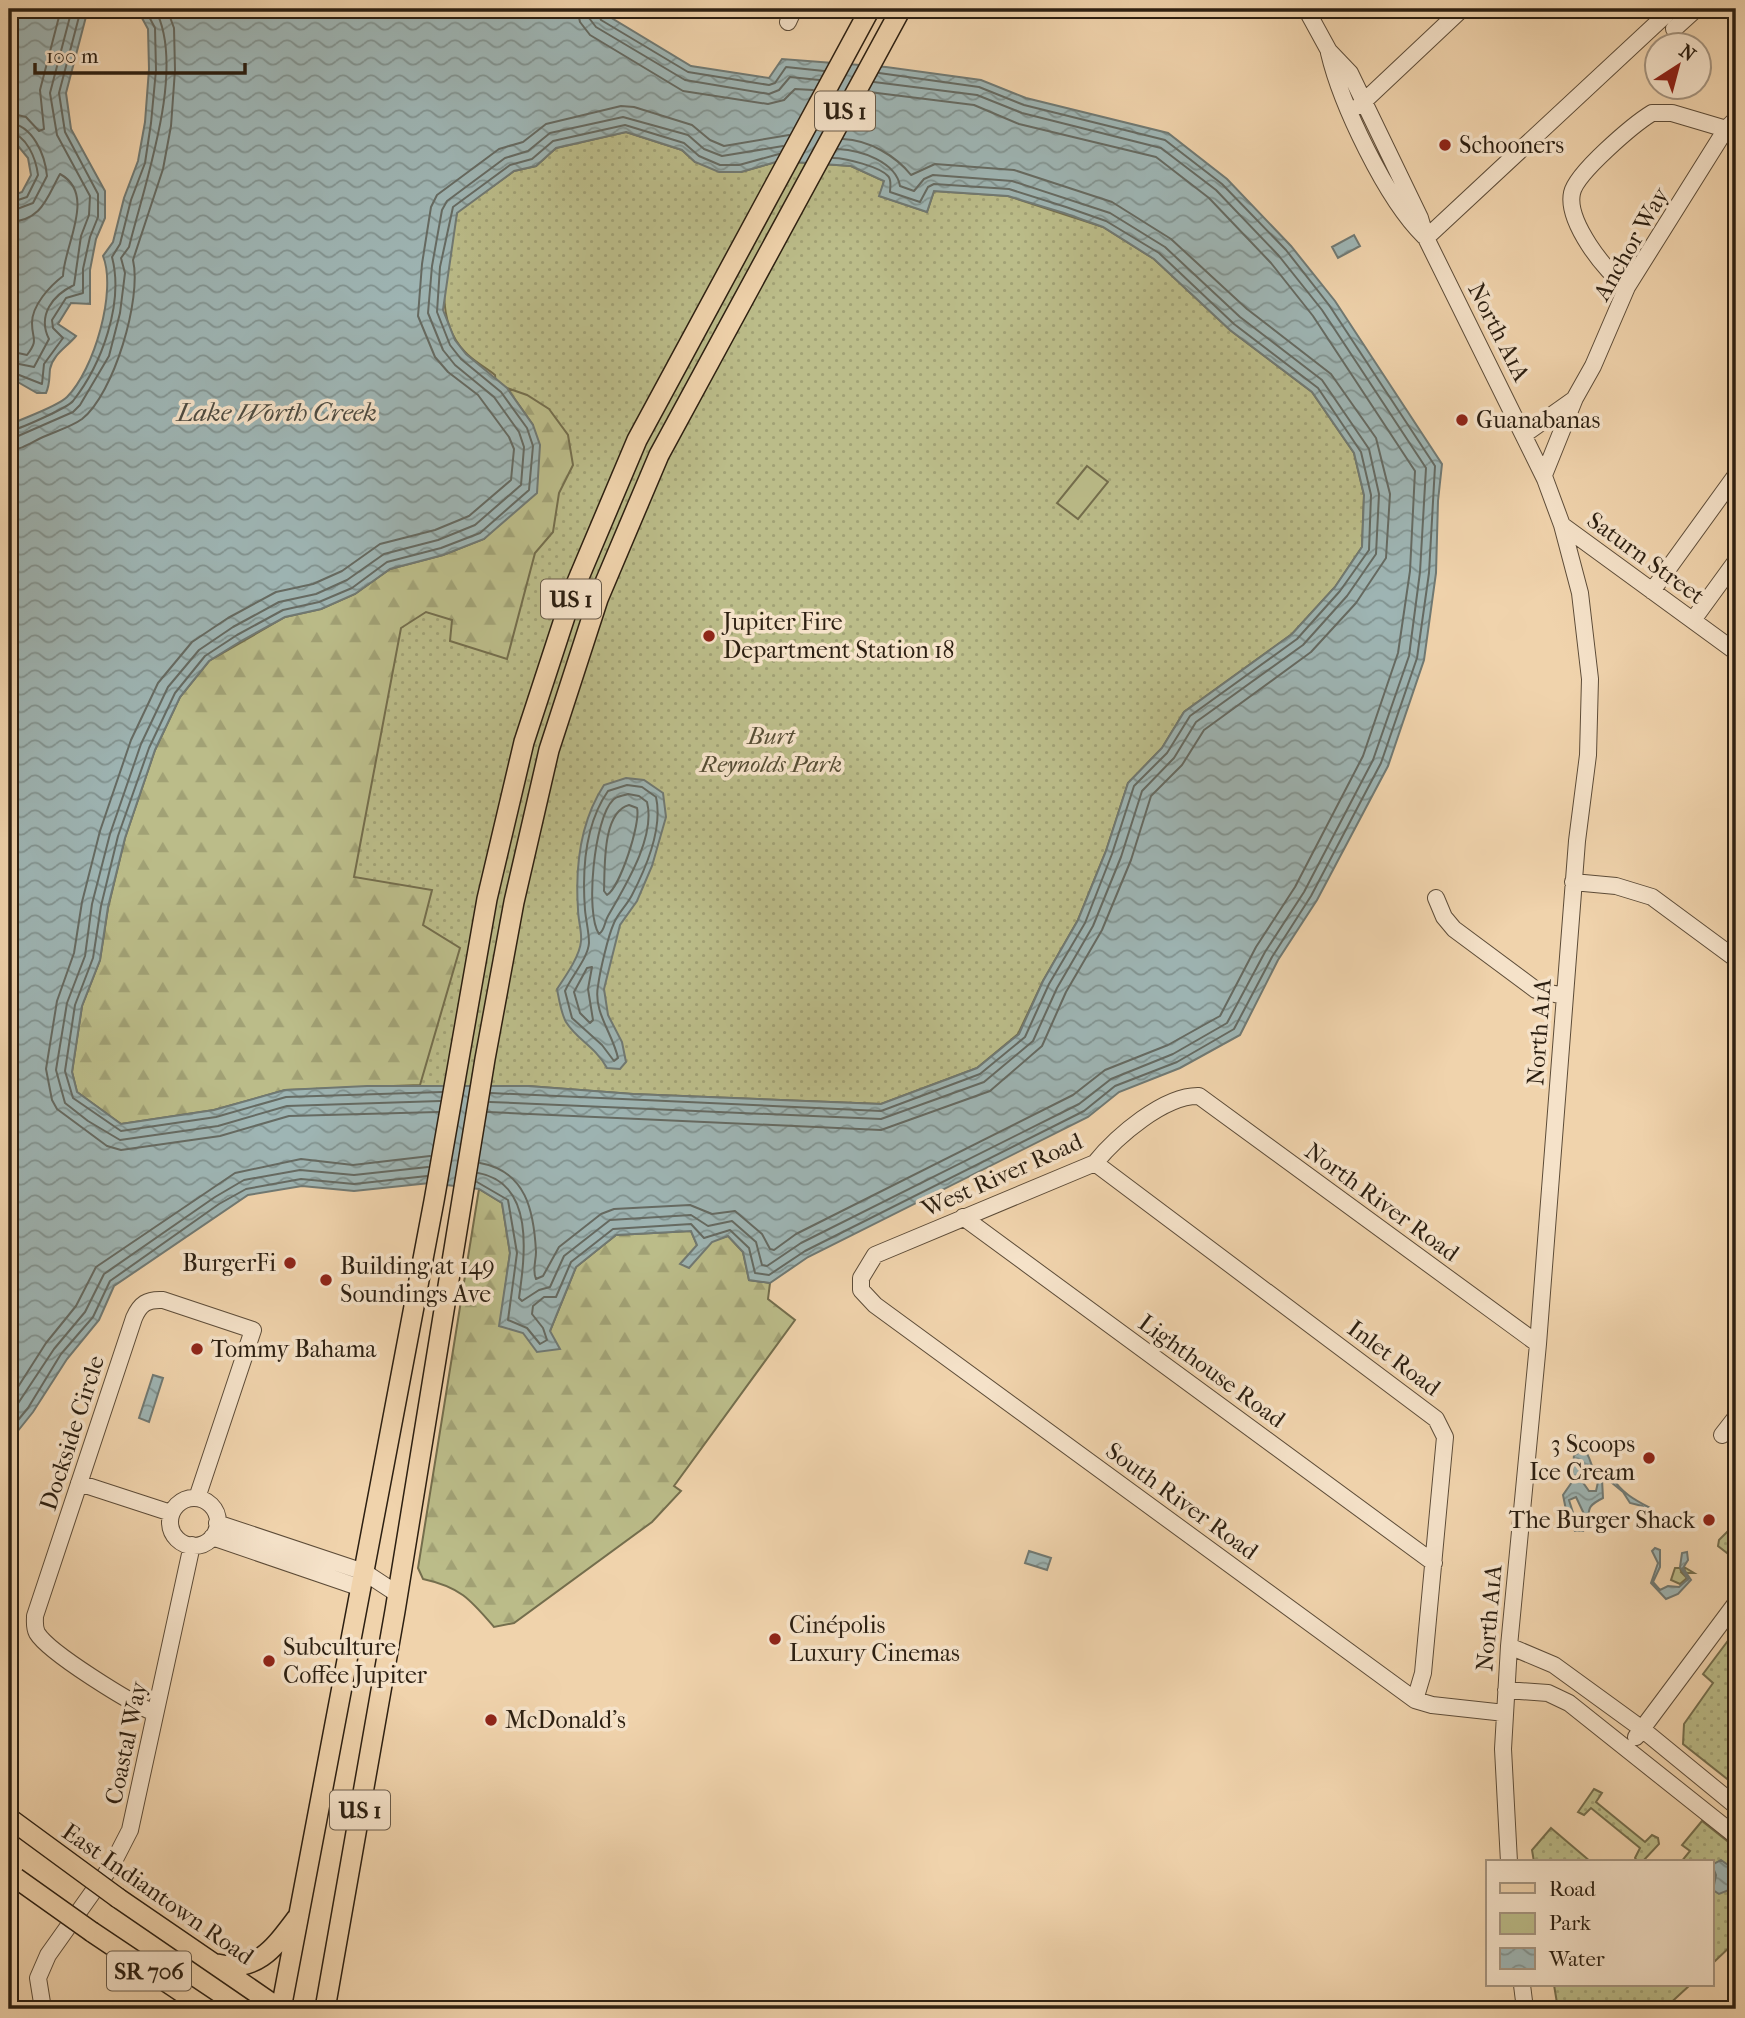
<svg xmlns="http://www.w3.org/2000/svg" width="1745" height="2018" viewBox="0 0 1745 2018" font-family="'IM FELL French Canon',serif">
<defs>
<pattern id="green-dots" width="8" height="8" patternUnits="userSpaceOnUse" patternTransform="scale(1.75)"><rect width="8" height="8" fill="#bbbc89"/><path d="M2 2h.1M6 6h.1" fill="none" stroke="#a1a175" stroke-width="1.8" stroke-linecap="round"/></pattern>
<pattern id="forest-firs" width="22" height="20" patternUnits="userSpaceOnUse" patternTransform="scale(1.75)"><rect width="22" height="20" fill="#bbbc89"/><path d="M5 1l3.5 6h-7zM16 11l3.5 6h-7z" fill="#a1a175"/></pattern>
<pattern id="water-waves" width="16" height="10" patternUnits="userSpaceOnUse" patternTransform="scale(1.75)"><rect width="16" height="10" fill="#9eb5b4"/><path d="M0 5q4-4 8 0t8 0" fill="none" stroke="#819391"/></pattern>
</defs>
<rect width="100%" height="100%" fill="#f0d3ac"/>
<filter id="stains"><feTurbulence type="fractalNoise" baseFrequency=".00286" numOctaves="4"/><feColorMatrix values="0 0 0 0 .2 0 0 0 0 .09 0 0 0 0 .02 0 0 0 .5 -.17"/></filter>
<radialGradient id="worn" r=".72"><stop offset=".6" stop-color="#630" stop-opacity="0"/><stop offset="1" stop-color="#630" stop-opacity=".3"/></radialGradient>
<!-- green -->
<path fill="url(#green-dots)" stroke="#746e4d" stroke-width="2" d="M626 132 682 150 695 162 741 172 779 161 851 166 884 181 880 196 927 212 934 191 1008 196 1103 227 1154 259 1230 330 1312 392 1354 453 1364 495 1362 547 1335 587 1292 634 1184 712 1162 748 1128 783 1106 851 1078 920 1043 981 1018 1034 977 1068 881 1104 633 1094 528 1086H367L285 1090 121 1124 97 1109 82 1006 100 960 108 908 321 609 355 594 390 569 443 555 484 539 508 516 495 375C485 367 473 361 465 352 429 314 449 257 457 212L514 171 536 166 556 148Z
M1736 1523V1560L1718 1546 1719 1540Z
M1736 1630V1786L1683 1744 1684 1724 1713 1683 1703 1674Z
M1594 1789 1602 1793 1596 1802 1645 1842 1652 1835 1658 1838 1659 1844 1643 1861 1638 1862 1635 1858 1640 1848 1591 1808 1584 1815 1578 1812Z
M1702 1821 1736 1848V1941L1712 1964V1862H1681L1690 1851 1682 1845Z
M1551 1828 1591 1862H1534L1532 1850Z
M1554 1985H1690L1664 2009H1558Z"/>
<!-- forest -->
<path fill="url(#forest-firs)" stroke="#746e4d" stroke-width="2" d="M507 388 527 395 549 409 568 435 573 465 559 493 553 532 535 553 507 659 450 641 452 620 426 612 401 628 354 877 432 890 423 925 460 948 420 1085 285 1090 214 1110 121 1124 77 1092 72 1072 82 1006 100 960 108 908 125 838 155 750 180 697 209 661 285 617 321 609 355 594 390 569 443 555 484 539 508 516 533 425Z
M479 1189 502 1203 510 1253 500 1326 550 1331 576 1267 616 1235 691 1231 697 1245 728 1236 743 1252 749 1280 770 1283 768 1299 795 1320 674 1486 681 1491 652 1522 514 1623 494 1627C470 1599 460 1587 423 1579L418 1568Z"/>
<!-- pitch -->
<path fill="#bbbc89" stroke="#746e4d" stroke-width="2" d="M1087 466 1108 482 1078 519 1057 503Z
M1684 1567 1694 1573H1682L1687 1578 1680 1584 1671 1580 1675 1568H1680L1681 1571H1685Z"/>
<!-- water -->
<path fill="url(#water-waves)" stroke="#707973" stroke-width="2" fill-rule="evenodd" d="M9 9H88L66 93 71 129 105 191V218L96 239 90 270V304L71 303 58 324 76 336C67 347 53 354 50 369 49 379 50 384 46 393H37L9 377V197L22 192 31 175 28 158 9 135Z
M137 9H602L605 14 691 66 769 78 782 59 886 67 981 80 1026 98 1168 133 1227 179 1291 246 1335 301 1442 464 1438 501 1436 573 1424 660 1388 766 1317 900 1278 960 1240 1035 1180 1068 1119 1092 1088 1117 808 1257 770 1283 749 1280 743 1252 728 1236 712 1242 689 1268 680 1264 697 1245 691 1231 616 1235 576 1267 550 1331 560 1349 537 1352 523 1333 499 1326 510 1253 502 1203 479 1189 430 1183 354 1191 302 1186 248 1195 114 1286 99 1320 67 1359 33 1412 9 1442V425C23 418 57 407 67 397 94 370 117 291 103 256L113 242 124 198 138 161 145 122 149 69 148 29ZM626 132 682 150 695 162 719 172H741L779 161 851 166 884 181 879 196 927 212 934 191 1008 196 1064 213 1103 227 1154 259 1230 330 1312 392 1354 453 1364 495 1362 547 1335 587 1292 634 1184 712 1162 748 1128 783 1106 851 1078 920 1043 981 1019 1034 977 1068 881 1104 633 1094 528 1086H367L285 1090 214 1110 121 1124 77 1092 72 1072 82 1006 100 960 108 907 125 838 155 750 180 697 209 661 241 641 285 617 321 609 355 594 390 569 443 555 484 539 537 493 540 445 533 425 507 388 466 354 455 340 443 310 457 213 514 171 536 166 556 148Z
M1354 235 1360 246 1338 258 1332 247Z
M626 778 644 780 663 793 666 817 652 866 637 901 620 925 604 989 608 1015 622 1042 626 1062 620 1069 607 1068C594 1045 578 1041 566 1022 561 1013 559 999 557 989 565 977 580 956 581 941 582 931 578 920 578 909 575 865 580 822 604 785Z
M153 1375 163 1378 149 1422 139 1418Z
M1584 1450C1592 1456 1591 1475 1600 1477 1604 1478 1608 1476 1612 1477 1622 1494 1637 1501 1652 1509L1651 1513H1647L1642 1506 1630 1503 1623 1492 1606 1478 1602 1479 1603 1498C1585 1507 1590 1509 1587 1527L1583 1531H1575L1568 1520 1563 1495 1572 1482 1574 1455ZM1582 1468 1598 1482 1596 1491H1589L1579 1477ZM1576 1497 1585 1516 1581 1523 1575 1519 1569 1500Z
M1655 1548 1660 1550V1567L1653 1582 1660 1590 1668 1586 1679 1587 1688 1579 1680 1567 1682 1553 1687 1552 1688 1560 1683 1568 1691 1580 1678 1594 1666 1599 1651 1583 1658 1563 1652 1551Z
M1029 1551 1051 1558 1047 1570 1025 1563Z
M1721 1860 1728 1865V1877L1735 1881 1729 1890 1719 1894 1713 1890 1716 1875 1712 1865Z"/>
<g fill="none" stroke-linecap="round" stroke-linejoin="round">
<!-- shore -->
<path stroke="#656a62" stroke-width="2" d="M577 9 580 22 590 35 683 91 768 104 784 100 795 89 813 90
M588 9 589 18 596 27 685 80 769 94 779 90 790 77 819 80
M596 9 601 20 688 72 769 85 775 83 786 67 824 71
M9 113 26 117 39 131 44 129 40 90 61 9
M9 123C33 125 45 155 47 176L33 203 9 212
M9 132C27 135 36 159 38 175L27 197 9 203
M9 222C42 221 47 197 60 174 97 194 64 245 63 276 50 286 32 305 32 323 32 340 39 339 27 355L9 351
M9 362 34 367 49 339C37 315 53 295 74 285L81 236 89 215 90 196 57 135 50 93 72 9
M9 371 42 384 44 364 63 338 53 328 52 320 66 298 83 293V269L90 237 98 217V194L65 132 59 93 81 9
M9 431C18 430 67 408 73 401 102 364 124 303 112 257L120 244 131 200 145 163 151 123 156 70 155 28 145 9
M9 440 73 412 80 405 109 356 120 313 125 273 121 258 129 247C144 185 187 68 155 9
M9 450C22 450 32 442 43 437 56 431 71 427 82 419 114 394 142 298 133 260L163 169 171 126 175 70 174 28 167 9
M627 785 642 787 656 797C663 828 646 868 632 895 627 905 618 913 614 923 608 936 600 971 598 986 593 1012 613 1034 618 1058L614 1061 602 1045 572 1018 565 991C571 977 588 958 589 943 589 932 586 921 585 910 582 870 585 824 608 791Z
M628 794 639 796 647 802C656 837 625 886 608 916 604 923 605 930 599 934 585 914 594 818 613 800 616 796 623 796 628 794Z
M629 805 637 808C641 823 620 887 607 895L604 891C605 868 602 812 629 805Z
M592 967 588 989 593 1020 590 1023 580 1013 574 992 587 968Z
M442 1092 286 1097 216 1117 121 1131 73 1098 65 1071 75 1005 93 958 101 906 118 836 149 748 175 693 205 656 237 635 283 610 319 602 352 588 387 562 441 548 480 533 529 490 533 446 527 428 501 392 461 359 450 345 437 312 440 267 453 207 510 165 532 159 553 141 625 125 684 143 699 156 720 165H739L779 154
M491 1093 881 1111 980 1074 1025 1037 1049 984 1085 923 1112 854 1134 786 1167 753 1190 716 1297 639 1340 591 1369 550 1371 495 1361 452 1318 388 1234 324 1159 253 1106 221 1066 207 1009 189 934 184 928 187 920 202 890 192C890 187 892 180 888 176 880 167 846 158 833 158
M440 1101 287 1106 218 1126 120 1140 88 1121 65 1103 56 1070 67 1003 85 956 92 904 110 834 141 744 168 687 199 650 233 627 279 602 316 594 347 580 384 554 438 540 475 525 521 485 524 447 519 432 494 397 455 365 443 350 428 313 432 266 442 210 447 201 505 158 528 151 550 133 623 117 688 135 704 149 722 156 783 146
M490 1102 881 1119 984 1082 1033 1041 1057 988 1093 926 1121 857 1142 791 1174 758 1196 722 1303 645 1347 596 1376 554 1379 494 1369 449 1322 380 1240 317 1165 247 1110 213 1012 181 933 175 924 179 914 191 900 186C896 162 861 150 838 149
M438 1112 289 1116 220 1136 121 1150 107 1146 57 1109 52 1100 46 1069 57 1001 74 953 82 902 100 831 131 740 158 683 192 642 228 618 276 592 313 584 342 571 380 544 435 530 469 516 511 480 514 449 509 437 478 395 448 372 435 357 418 316 422 264 431 207 437 195 499 149 523 142 546 124 621 106 634 107 692 125 710 140 724 146 789 135
M488 1112 881 1130 990 1091 1042 1046 1066 992 1102 930 1131 860 1151 796 1182 765 1204 730 1311 652 1356 603 1386 558 1390 494 1376 438 1331 374 1247 309 1171 239 1112 202 1014 170 935 164 911 175C896 156 869 140 843 139
M480 1163C526 1171 534 1211 536 1252 536 1261 532 1271 536 1279L543 1276 559 1247 601 1214 614 1209 690 1205 712 1214 735 1211 762 1234 770 1249 774 1250 796 1234 1073 1095 1105 1070 1168 1045 1220 1016 1256 947 1295 887 1363 756 1398 653 1410 571 1415 471 1313 316 1271 263 1209 198 1156 157 1019 124 974 105 869 92
M478 1173C535 1183 525 1255 519 1298L522 1301 539 1290 550 1287 564 1256 610 1220 691 1215 708 1226 732 1221 756 1242 762 1265 767 1266 801 1243 1079 1104 1111 1079 1173 1054 1227 1023 1265 952 1304 892 1373 760 1409 656 1420 572 1426 468 1322 310 1279 256 1216 190 1161 148 1022 113 977 95 874 82
M477 1182 508 1200 517 1253 508 1320 527 1328 540 1344 547 1340 543 1328 532 1314 533 1306 544 1297H556L571 1262 613 1229 691 1224 704 1238 730 1230 749 1248 755 1273 769 1275 805 1251 1084 1111 1115 1086 1177 1062 1234 1029 1272 957 1311 896 1381 763 1417 658 1429 573 1435 466 1329 305 1286 250 1222 184 1165 140 1024 105 979 87 879 73
M9 1401 46 1343 76 1306 96 1267 235 1173 301 1159 353 1165 430 1156
M9 1417 54 1349 85 1312 104 1274 215 1197 244 1180 300 1170 354 1175 428 1167
M9 1431 28 1408 61 1354 93 1317 110 1281 219 1204 246 1189 301 1179 354 1184 427 1176"/>
<defs>
<path id="minor" d="M1306 9 1329 51 1350 73 1420 218 1426 238 1545 479 1562 525 1580 593 1590 679 1588 755 1577 841 1538 1344 1509 1646 1503 1749 1509 1862
M788 22 794 9
M1674 29 1696 9
M1329 53C1341 104 1386 199 1424 236
M1359 106 1462 9
M1426 238 1672 9
M1627 287C1605 272 1566 221 1572 193 1576 173 1634 124 1652 113H1672L1726 129
M1525 434 1573 400
M1544 475 1575 398 1593 366 1627 287 1726 129 1736 119
M1562 525 1736 652
M1652 591 1736 475
M1693 620 1736 561
M1573 882 1616 886 1652 897 1736 959
M1436 898 1444 917 1454 929 1536 990 1564 996
M1095 1163 1436 1419 1445 1437 1423 1673 1415 1700
M963 1217 1434 1563
M1722 1435 1736 1417
M79 1483 171 1513
M170 1522a24 24 0 1 1 48 0a24 24 0 1 1-48 0Z
M217 1523 364 1572 396 1593
M212 1537 361 1588
M1509 1646 1554 1665 1642 1729 1736 1806
M1506 1690 1548 1693 1569 1703 1736 1836
M155 1713C132 1704 49 1653 37 1633 34 1627 35 1622 35 1616L134 1318C140 1304 147 1299 163 1300L253 1330 197 1498
M1505 1713 1432 1705 1415 1700 875 1305 861 1290V1278L875 1255 1095 1163C1116 1137 1164 1095 1199 1096L1538 1344
M1636 1737 1736 1603
M1522 1985 1525 2009
M43 2009 38 1978 48 1955 112 1865 130 1830 192 1545"/>
<path id="major" d="M118 1898 280 2009
M92 1932 207 2009
M217 1964C257 1973 274 1948 296 1919
M281 2009 434 1201 487 899 524 742 574 589 637 440 870 9
M325 2009 395 1611 485 1059 514 902 549 750 598 599 659 455 901 9"/>
</defs>
<!-- minor casing -->
<use href="#minor" stroke="#5d4c38" stroke-width="18"/>
<!-- major casing -->
<use href="#major" stroke="#2c1f11" stroke-width="22"/>
<!-- minor -->
<use href="#minor" stroke="#f5e2c9" stroke-width="16"/>
<!-- major -->
<use href="#major" stroke="#f0d3ac" stroke-width="19"/>
<defs>
<path id="major-bridge" d="M9 1818 118 1898
M16 1878 92 1932"/>
</defs>
<!-- major-bridge casing -->
<use href="#major-bridge" stroke="#2c1f11" stroke-width="22" stroke-linecap="butt"/>
<!-- major-bridge -->
<use href="#major-bridge" stroke="#f0d3ac" stroke-width="19"/>
</g>
<!-- markers -->
<g fill="#8f2418" stroke="#f5e2c9" stroke-width="2.5">
<circle cx="1445" cy="145" r="7"/>
<circle cx="1462" cy="420" r="7"/>
<circle cx="709" cy="636" r="7"/>
<circle cx="290" cy="1263" r="7"/>
<circle cx="326" cy="1280" r="7"/>
<circle cx="197" cy="1349" r="7"/>
<circle cx="1649" cy="1458" r="7"/>
<circle cx="1709" cy="1520" r="7"/>
<circle cx="775" cy="1639" r="7"/>
<circle cx="269" cy="1661" r="7"/>
<circle cx="491" cy="1720" r="7"/>
</g>
<g text-anchor="middle" stroke-width="7" stroke-linejoin="round" paint-order="stroke">
<!-- shield labels -->
<g fill="#f5e2c9" stroke="#685a48" stroke-width="2">
<rect x="815" y="91.5" width="60" height="39" rx="5"/>
<rect x="541" y="579.5" width="60" height="39" rx="5"/>
<rect x="330" y="1790.5" width="60" height="39" rx="5"/>
<rect x="107" y="1951.5" width="84" height="39" rx="5"/>
</g>
<g font-size="23" font-weight="bold" fill="#2c1f11">
<text x="845" y="119">US 1</text>
<text x="571" y="607">US 1</text>
<text x="360" y="1818">US 1</text>
<text x="149" y="1979">SR 706</text>
</g>
<!-- poi labels -->
<g font-size="24" fill="#2c1f11" stroke="#f5e2c9" text-anchor="start">
<text x="1459" y="153">Schooners</text>
<text x="1476" y="428">Guanabanas</text>
<text x="723" y="630">Jupiter Fire<tspan x="723" dy="28">Department Station 18</tspan></text>
<text x="276" y="1271" text-anchor="end">BurgerFi</text>
<text x="340" y="1274">Building at 149<tspan x="340" dy="28">Soundings Ave</tspan></text>
<text x="211" y="1357">Tommy Bahama</text>
<text x="1635" y="1452" text-anchor="end">3 Scoops<tspan x="1635" dy="28">Ice Cream</tspan></text>
<text x="1695" y="1528" text-anchor="end">The Burger Shack</text>
<text x="789" y="1633">Cinépolis<tspan x="789" dy="28">Luxury Cinemas</tspan></text>
<text x="283" y="1655">Subculture<tspan x="283" dy="28">Coffee Jupiter</tspan></text>
<text x="505" y="1728">McDonald's</text>
</g>
<!-- street labels -->
<g font-size="24" fill="#2c1f11" stroke="#f5e2c9">
<text transform="translate(1631 244) rotate(-60)" y="8">Anchor Way</text>
<text transform="translate(1499 332) rotate(63)" y="8">North A1A</text>
<text transform="translate(1646 558) rotate(36)" y="8">Saturn Street</text>
<text transform="translate(1539 1032) rotate(-86)" y="8">North A1A</text>
<text transform="translate(1002 1175) rotate(-24)" y="8">West River Road</text>
<text transform="translate(1382 1202) rotate(36)" y="8">North River Road</text>
<text transform="translate(1394 1358) rotate(37)" y="8">Inlet Road</text>
<text transform="translate(1212 1371) rotate(36)" y="8">Lighthouse Road</text>
<text transform="translate(72 1433) rotate(-72)" y="8">Dockside Circle</text>
<text transform="translate(1182 1501) rotate(36)" y="8">South River Road</text>
<text transform="translate(1489 1618) rotate(-85)" y="8">North A1A</text>
<text transform="translate(126 1743) rotate(-78)" y="8">Coastal Way</text>
<text transform="translate(158 1894) rotate(35)" y="8">East Indiantown Road</text>
</g>
<!-- park labels -->
<g font-size="24" font-style="italic" fill="#574e35" stroke="#f5e2c9">
<text x="771" y="744">Burt<tspan x="771" dy="28">Reynolds Park</tspan></text>
</g>
<!-- water labels -->
<g font-size="26" font-style="italic" fill="#4e4c42" stroke="#f5e2c9">
<text x="277" y="421">Lake Worth Creek</text>
</g>
</g>
<!-- margin -->
<rect width="1745" height="2018" fill="none" stroke="#f0d3ac" stroke-width="35"/>
<rect x="10" y="10" width="1724" height="1997" fill="none" stroke="#2c1f11" stroke-width="3.5"/>
<rect x="18" y="18" width="1710" height="1983" fill="none" stroke="#2c1f11" stroke-width="2"/>
<!-- legend -->
<rect x="1486" y="1860" width="228" height="126" fill="#f5e2c9" stroke="#a5947f" stroke-width="2"/>
<rect x="1500" y="1883" width="35" height="10" fill="#f0d3ac" stroke="#a5947f" stroke-width="2"/>
<text x="1549" y="1896" font-size="21" fill="#2c1f11">Road</text>
<rect x="1500" y="1913" width="35" height="21" fill="#bbbc89" stroke="#a5947f" stroke-width="2"/>
<text x="1549" y="1930" font-size="21" fill="#2c1f11">Park</text>
<rect x="1500" y="1948" width="35" height="21" fill="url(#water-waves)" stroke="#a5947f" stroke-width="2"/>
<text x="1549" y="1966" font-size="21" fill="#2c1f11">Water</text>
<!-- north arrow -->
<g transform="translate(1678 66) rotate(36)"><circle r="33" fill="#f5e2c9" stroke="#a5947f" stroke-width="2"/>
<path d="M0-5L12 26L0 18L-12 26Z" fill="#8f2418"/>
<text y="-10" font-size="19" font-weight="bold" text-anchor="middle" fill="#2c1f11">N</text>
</g>
<!-- scale -->
<path d="M35 63v10h210v-10" fill="none" stroke="#2c1f11" stroke-width="3.5"/>
<text x="46" y="63" font-size="21" fill="#2c1f11" stroke="#f5e2c9" stroke-width="5" paint-order="stroke">100 m</text>
<rect width="100%" height="100%" filter="url(#stains)"/>
<rect width="100%" height="100%" fill="url(#worn)"/>
</svg>
